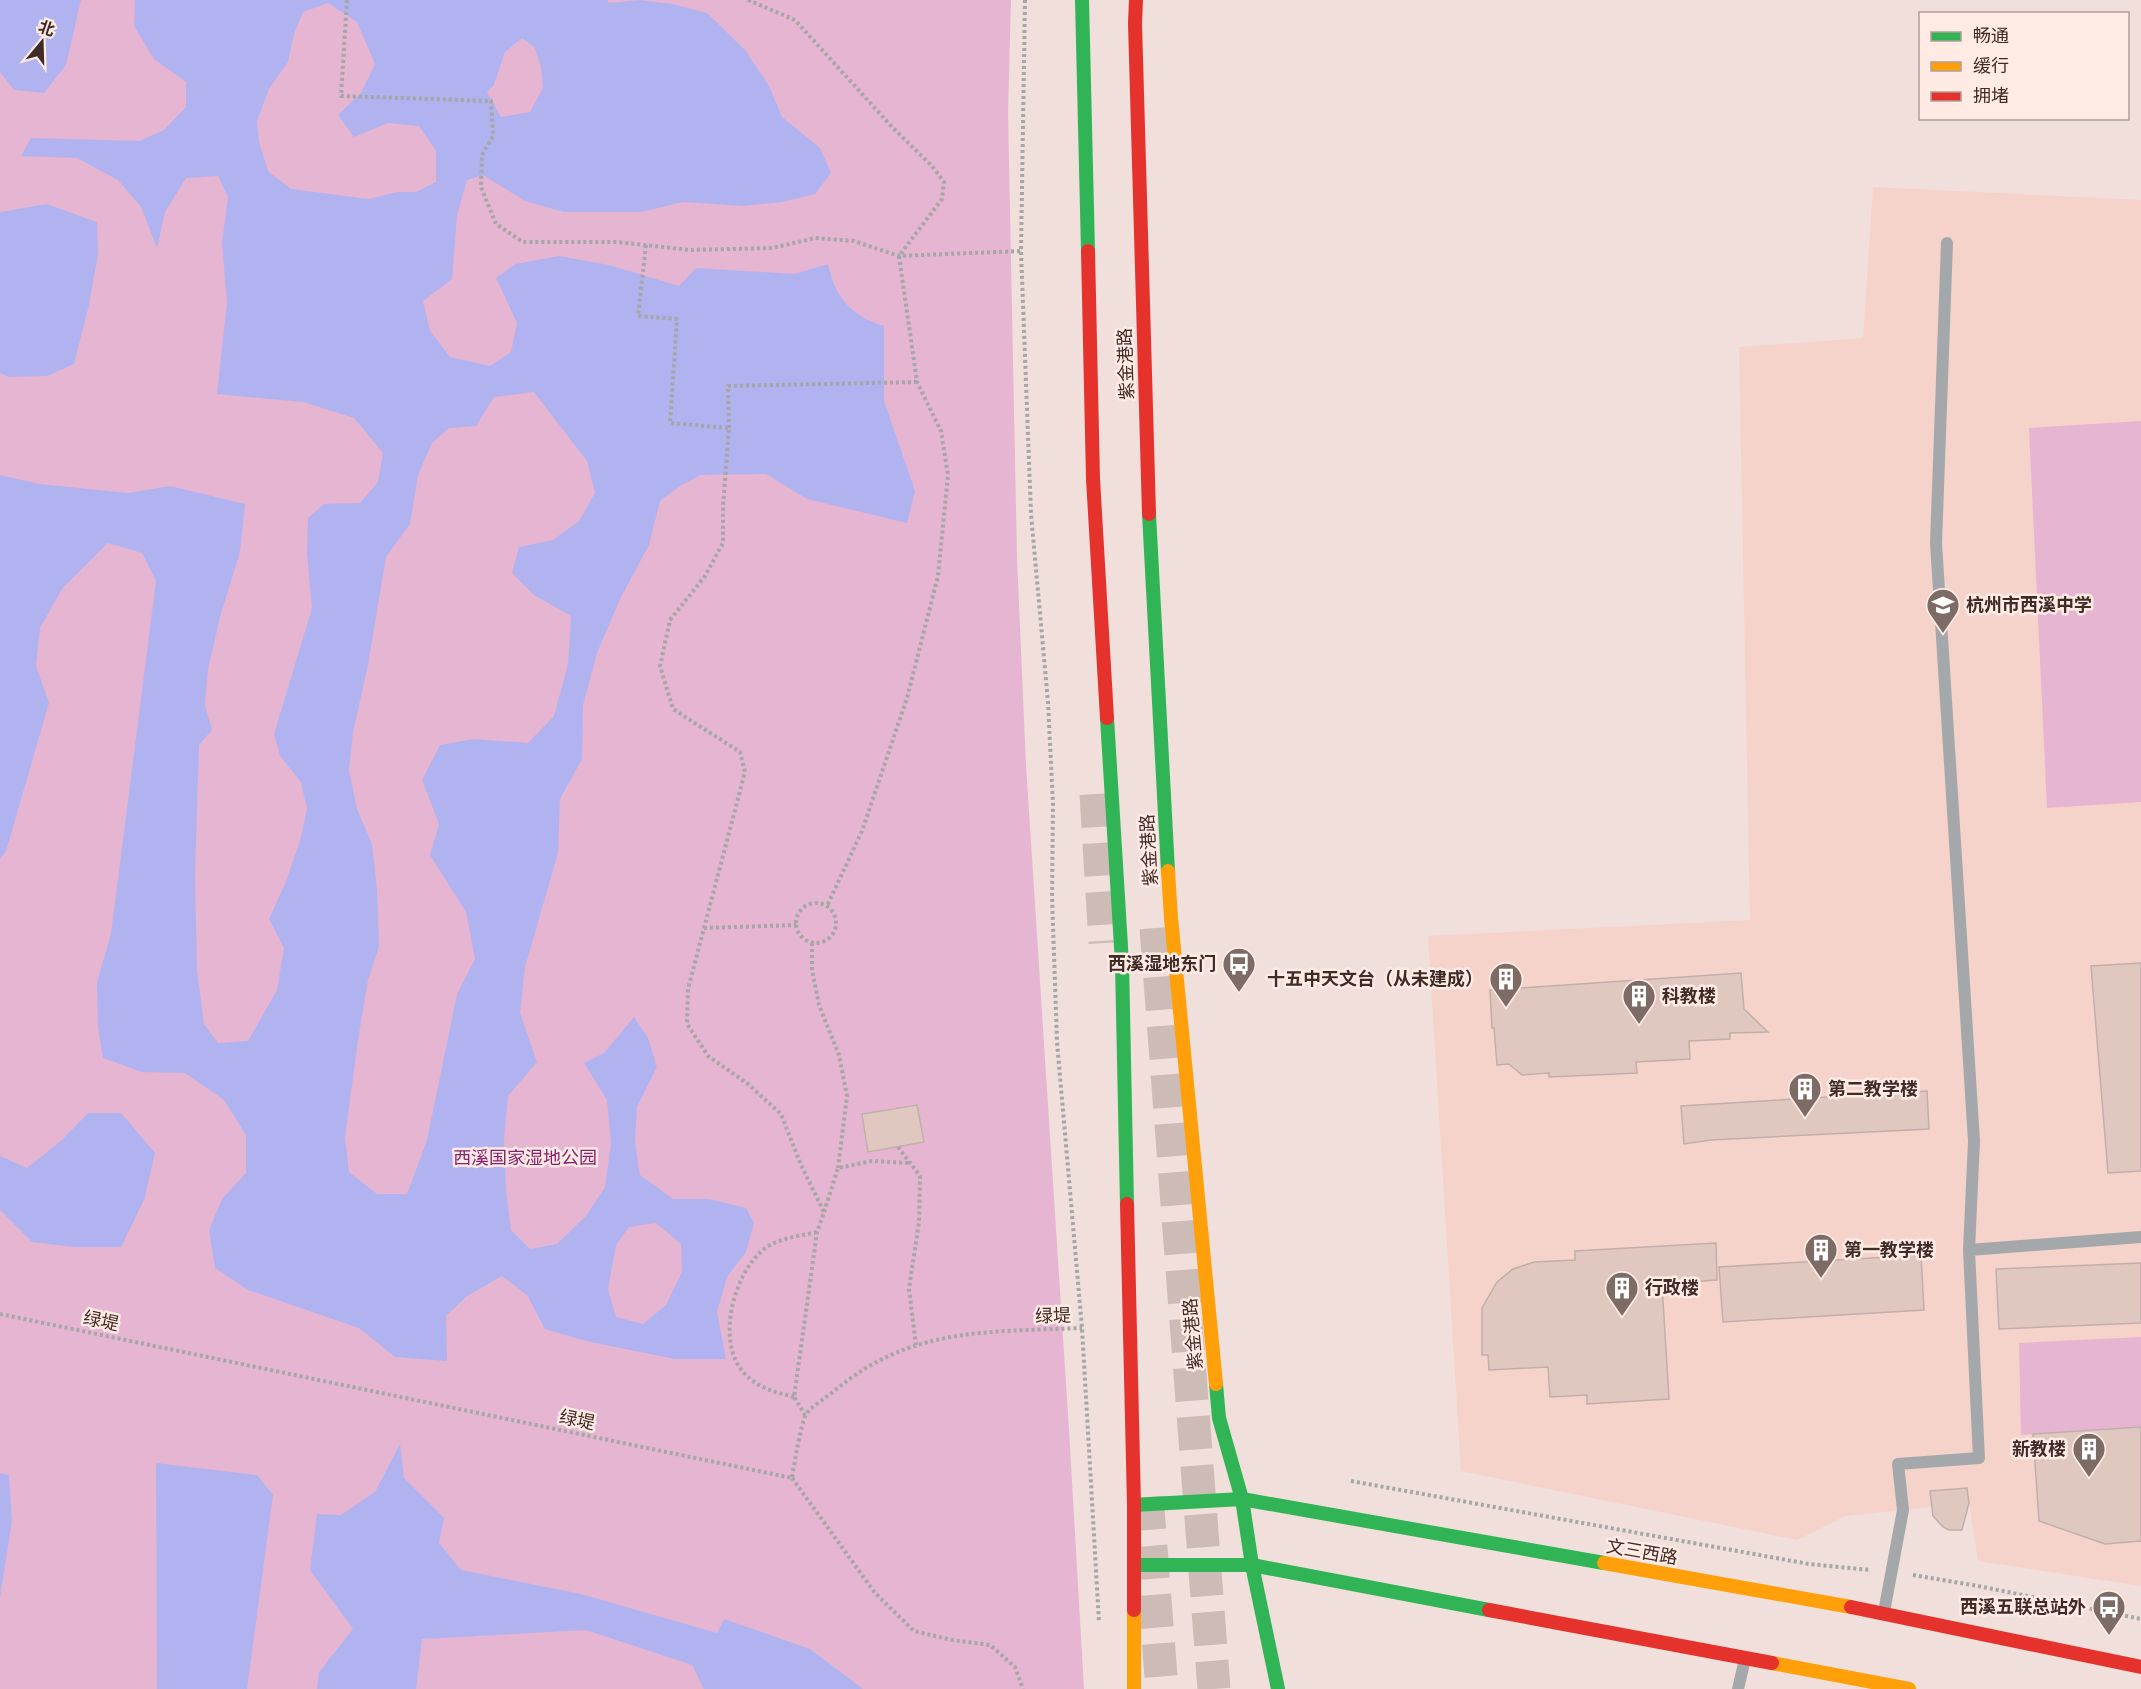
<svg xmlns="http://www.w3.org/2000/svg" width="2141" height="1689" viewBox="0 0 2141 1689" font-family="'Fira Sans Condensed','Noto Sans SC',sans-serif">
<rect width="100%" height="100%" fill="#f0dfda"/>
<!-- built -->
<path fill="#f5d3ca" d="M1873 187 2141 200V1586L1978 1561 1969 1503 1845 1516 1797 1540 1461 1471 1428 936 1750 920 1739 347 1863 338Z"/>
<!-- green -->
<path fill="#e6b5d1" d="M0 0H1011L1008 112 1017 558 1026 765 1069 1430 1084 1689H0Z
M2141 421V802L2047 808 2029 428Z
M2141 1337V1427L2021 1435 2019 1343Z"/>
<!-- water -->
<path fill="#b0b3f0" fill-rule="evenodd" d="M0 0H81L66 65 44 93 14 90 0 72Z
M135 0H607L609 3 639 0 672 4 707 13 745 50 769 86 782 117 820 148 831 173 815 194 782 202 743 206 683 202 641 212H564L525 201 483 175 467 180 457 215 452 279 423 301 430 331 450 357 490 366 511 352 517 323 496 278 516 264 559 256 609 265 679 286 696 268 794 274 828 264C834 296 852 317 884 326V401L915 491 907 523 807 499 766 474 701 475 680 486 660 501 649 545 621 597 597 653 583 705 582 759 560 799 558 853 525 967 520 1013 537 1062 508 1096 504 1139 506 1190 511 1230 530 1249 557 1244 586 1216 605 1187 611 1144 607 1100 584 1063 604 1053 634 1017 648 1038 657 1067 637 1107 635 1142 640 1175 673 1199H709L746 1208 754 1223 746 1252 727 1277 717 1312 726 1359H675L586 1341 545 1329 527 1295 502 1276 467 1296 446 1316 447 1361 395 1357 359 1328 248 1290 215 1268 209 1230 222 1199 246 1173V1135L224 1100 185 1073 142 1072 103 1058 98 1027 97 982 111 934 156 581 142 553 108 543 62 589 40 628 36 666 49 703 6 851 0 859V475L40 484 128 493 170 486 245 504 240 552 221 613 208 669 205 705 212 730 199 745 195 875 197 970 204 1024 218 1043 248 1041 277 990 284 948 269 919 285 884 300 841 307 809 301 782 280 756 274 734 312 608 307 554 308 518 324 504 360 503 378 482 383 453 354 418 303 402 217 394 227 303 222 243 228 197 218 176 186 178 165 212 157 248 141 207 118 180 77 158 21 156 31 138 139 141 164 130 186 107V82L154 59 134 26ZM328 3 357 22 375 64 361 93 338 115 354 137 388 123 419 126 436 151V182L416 192H397L369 199 291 189 268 171 259 142 257 121 269 89 288 62 294 34 303 12ZM522 38 535 48 541 67 543 88 530 112 501 117 487 92 494 85 505 52ZM534 392 587 461 595 493 579 521 553 540 519 547 512 573 534 595 571 616 568 664 554 716 528 743 474 739 440 745 422 780 439 824 430 855 466 912 475 959 457 994 427 1140 407 1194H377L349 1172 345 1137 358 1040 368 980 379 946 377 890 372 844 357 809 349 770 353 732 368 665 386 557 410 524 418 475 432 443 449 428 476 426 494 397ZM656 1223 681 1244 682 1272 666 1305 643 1324 616 1317 608 1289 616 1245 629 1227Z
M46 204 97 222 98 255 88 309 74 364 47 376 9 377 0 373V214L1 212Z
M88 1113H121L155 1153 144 1200 121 1247H74L32 1242 0 1210V1156L27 1168 62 1140Z
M400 1444 404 1478 444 1518 439 1543 461 1570 581 1594 717 1633 724 1619 810 1649 863 1689H704L692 1665 586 1630 422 1639 416 1689H317L319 1672 353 1629 310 1570 317 1514 341 1515 375 1492Z
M156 1463 257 1475 273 1495 247 1689H157Z
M0 1473 9 1475 12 1521 0 1597Z"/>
<!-- building -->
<path fill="#e0c8c1" stroke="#c0afaa" stroke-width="1.5" d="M2141 963V1171L2108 1173 2091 966Z
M1741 973 1744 1009 1768 1032 1730 1033V1039L1689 1041 1690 1059 1636 1062 1637 1073 1549 1077V1073L1522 1075 1509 1064 1497 1065 1494 1028H1492L1490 990Z
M1927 1091 1929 1129 1711 1140 1684 1144 1681 1106Z
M917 1105 924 1142 868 1152 862 1114Z
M1716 1243 1717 1280 1662 1284 1669 1399 1587 1404V1395L1550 1397 1548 1367 1489 1370 1488 1355H1482V1308L1497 1282 1513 1269 1534 1262 1575 1260V1251Z
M1921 1255 1924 1310 1723 1322 1719 1267Z
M2141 1263V1323L1999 1329 1996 1269Z
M2141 1427V1541L2105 1544 2039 1521 2033 1434Z
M1967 1488 1969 1503 1962 1530H1949L1943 1527 1933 1516 1930 1491Z"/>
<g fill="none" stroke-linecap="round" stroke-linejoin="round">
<!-- highway-tunnel -->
<path stroke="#cdbbb6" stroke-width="33" stroke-dasharray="33 16" stroke-linecap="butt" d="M1096 794 1105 943
M1156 928 1214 1689
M1147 1497 1162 1689"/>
<!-- path -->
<path stroke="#a5a6a6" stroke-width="4" stroke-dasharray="3 3" stroke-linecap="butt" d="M347 0 341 96 491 101 493 136 482 155 481 187 496 224 523 242H617L690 250 772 248 815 238 854 241 899 256 1021 251
M748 0 795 20 892 127 932 166 944 182 942 199 899 256 917 382 941 431 948 475 938 576 907 698 862 831 827 906
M1025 0 1021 251 1031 514 1048 702 1053 805 1052 896 1057 1042 1082 1328 1099 1622
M646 245 638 316 677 319 670 423 729 428 723 506V543L705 576 670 620 660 666 673 709 740 752 745 772 688 989 687 1024 708 1056 748 1084 781 1114 801 1165 824 1212 817 1232 794 1397 805 1415
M729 428 728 386 917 382
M796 923a20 20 0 1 1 40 0a20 20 0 1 1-40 0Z
M704 928 796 925
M812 943V970L819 1005 839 1055 847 1096 838 1168
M898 1147 920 1176 919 1222 909 1289 916 1345
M824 1212 838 1168 872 1161 909 1163
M0 1314 792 1478C794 1466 801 1422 806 1415 810 1407 827 1397 834 1391 910 1327 988 1332 1082 1328
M794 1397C776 1392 759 1389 745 1374 715 1343 733 1274 764 1249 779 1238 799 1236 817 1232
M792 1478 875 1593 914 1631 952 1640 990 1645 1015 1667 1023 1689
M1351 1481 1809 1564 1870 1570
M1913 1575 1978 1586 2141 1619"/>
<!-- lane -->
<path stroke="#a4a8aa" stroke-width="12" d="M1969 1250 2141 1237
M1884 1612 1903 1510 1898 1464 1979 1458 1969 1250 1974 1141 1936 543 1947 243
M1738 1689 1745 1659"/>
<!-- fast -->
<path stroke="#30b455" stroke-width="14" d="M1082 0 1088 251
M1149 514 1168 871
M1107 718 1122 963 1127 1204
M1216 1384 1219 1418 1242 1499 1252 1565 1278 1689
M1134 1505 1242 1499 1604 1563
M1134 1565H1252L1489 1610"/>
<!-- slow -->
<path stroke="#ff9f0a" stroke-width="14" d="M1168 871 1171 918 1216 1384
M1604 1563 1851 1607
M1134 1610V1689
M1772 1663 1909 1689"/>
<!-- jam -->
<path stroke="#e5322d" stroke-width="14" d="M1136 0 1135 23 1149 514
M1088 251 1093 479 1107 718
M1127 1204 1134 1505V1610
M1851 1607 2141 1667
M1489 1610 1772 1663"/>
</g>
<!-- icons -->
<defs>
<symbol id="school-pin" viewBox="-11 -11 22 30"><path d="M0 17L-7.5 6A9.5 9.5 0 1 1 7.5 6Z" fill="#7d6b65" stroke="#ffeae4"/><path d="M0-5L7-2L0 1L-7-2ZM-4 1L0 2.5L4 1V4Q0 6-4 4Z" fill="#fff"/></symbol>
<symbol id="bus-pin" viewBox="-11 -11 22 30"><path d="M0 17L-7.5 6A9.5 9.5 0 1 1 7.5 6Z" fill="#7d6b65" stroke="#ffeae4"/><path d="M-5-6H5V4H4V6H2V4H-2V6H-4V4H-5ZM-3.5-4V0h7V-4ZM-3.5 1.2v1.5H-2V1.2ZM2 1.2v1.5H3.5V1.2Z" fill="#fff"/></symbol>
<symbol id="building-pin" viewBox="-11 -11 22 30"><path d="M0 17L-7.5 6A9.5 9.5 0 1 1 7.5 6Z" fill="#7d6b65" stroke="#ffeae4"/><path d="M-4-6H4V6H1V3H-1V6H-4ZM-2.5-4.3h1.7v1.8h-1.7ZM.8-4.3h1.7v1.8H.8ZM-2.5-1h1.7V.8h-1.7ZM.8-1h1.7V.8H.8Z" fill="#fff"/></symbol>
</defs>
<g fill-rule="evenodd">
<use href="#school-pin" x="1924" y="586" width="38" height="52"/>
<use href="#bus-pin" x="1220" y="945" width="38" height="52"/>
<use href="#building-pin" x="1487" y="960" width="38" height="52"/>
<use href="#building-pin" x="1620" y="977" width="38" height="52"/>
<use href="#building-pin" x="1786" y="1070" width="38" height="52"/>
<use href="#building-pin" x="1802" y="1231" width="38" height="52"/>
<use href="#building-pin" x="1603" y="1269" width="38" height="52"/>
<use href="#building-pin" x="2070" y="1430" width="38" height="52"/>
<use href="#bus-pin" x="2090" y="1588" width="38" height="52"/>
</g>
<g text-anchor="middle" stroke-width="5" stroke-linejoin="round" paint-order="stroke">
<!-- street labels -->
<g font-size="18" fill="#3f2c26" stroke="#ffeae4">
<text transform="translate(1126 364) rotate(-92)" y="6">紫金港路</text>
<text transform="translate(1149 850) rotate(-93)" y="6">紫金港路</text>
<text transform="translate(1053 1316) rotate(-2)" y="6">绿堤</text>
<text transform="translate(101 1321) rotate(12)" y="6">绿堤</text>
<text transform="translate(1193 1334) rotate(-95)" y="6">紫金港路</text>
<text transform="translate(577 1420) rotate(12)" y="6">绿堤</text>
<text transform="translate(1642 1552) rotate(10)" y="6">文三西路</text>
</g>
<!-- poi labels -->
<g font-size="18" font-weight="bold" fill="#3f2c26" stroke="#ffeae4" text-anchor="start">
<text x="1966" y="611">杭州市西溪中学</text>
<text x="1216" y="970" text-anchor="end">西溪湿地东门</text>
<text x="1483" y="985" text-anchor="end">十五中天文台（从未建成）</text>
<text x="1662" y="1002">科教楼</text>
<text x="1828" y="1095">第二教学楼</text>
<text x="1844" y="1256">第一教学楼</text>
<text x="1645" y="1294">行政楼</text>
<text x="2066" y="1455" text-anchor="end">新教楼</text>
<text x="2086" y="1613" text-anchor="end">西溪五联总站外</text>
</g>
<!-- park labels -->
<g font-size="18" fill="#852371" stroke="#ffeae4">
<text x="525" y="1164">西溪国家湿地公园</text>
</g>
</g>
<!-- legend -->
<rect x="1919" y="12" width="210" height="108" fill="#ffeae4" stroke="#b29e98" stroke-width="1.5"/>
<rect x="1931" y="32" width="30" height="9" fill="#30b455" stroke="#b29e98" stroke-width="1.5"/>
<text x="1973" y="42" font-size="18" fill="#3f2c26">畅通</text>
<rect x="1931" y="62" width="30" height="9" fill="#ff9f0a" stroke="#b29e98" stroke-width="1.5"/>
<text x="1973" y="72" font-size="18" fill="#3f2c26">缓行</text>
<rect x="1931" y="92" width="30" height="9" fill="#e5322d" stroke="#b29e98" stroke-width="1.5"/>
<text x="1973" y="102" font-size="18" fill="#3f2c26">拥堵</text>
<!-- north arrow -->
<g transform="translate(42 42) rotate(19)" stroke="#ffeae4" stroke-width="4.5" paint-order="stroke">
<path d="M0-4.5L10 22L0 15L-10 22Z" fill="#3f2c26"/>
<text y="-9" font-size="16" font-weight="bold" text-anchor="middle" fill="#3f2c26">北</text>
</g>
</svg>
